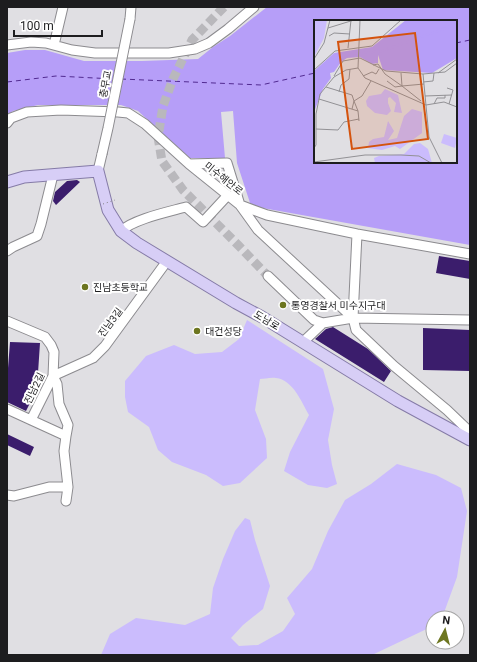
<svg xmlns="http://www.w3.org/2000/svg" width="477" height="662" viewBox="0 0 477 662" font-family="Roboto,'Noto Sans KR',sans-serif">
<rect width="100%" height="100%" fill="#e0dfe3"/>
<!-- green -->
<path fill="#cbbcfd" d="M247 320 323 369 334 409 328 440 332 465 337 484 327 488 308 485 284 471 290 452 309 415C301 401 293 380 276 378 271 377 264 379 260 379L255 410 266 439 267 458 240 483 223 486 206 475 172 462 158 450 149 427 128 412 125 397V381L146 356 174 345 195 354 222 352 239 339Z
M397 464 436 475 461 488 467 511 457 577 442 618H433V626L372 655H101L110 634 136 618 185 625 210 614 213 588 223 559 235 531 245 518 250 520 255 540 270 586 263 609 243 625 231 638 239 646 258 645 283 631 295 614 287 598 312 569 328 531 345 500 371 484Z"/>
<!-- water -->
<path fill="#b69ef8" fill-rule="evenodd" d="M267 7H470V245L251 206 237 163 233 111 221 112 225 158H190L138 111 121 105H38L13 111 7 115V53L25 50H45L84 61H142L198 59 213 47 230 36ZM315 21H456V162H315Z"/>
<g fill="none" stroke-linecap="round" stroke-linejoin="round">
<!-- ferry -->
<path stroke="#512a91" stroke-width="1" stroke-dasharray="5 4" stroke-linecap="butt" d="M456 43 470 40
M121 79 261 85 315 73
M7 82 56 76 114 79"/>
</g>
<!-- building -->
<path fill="#3b1d6c" d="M77 180 80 182 56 205 53 201 55 192 67 181Z
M439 256 470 261V279L436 273Z
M333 327 368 349 391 371 384 382 315 339 326 329Z
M423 328 470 330V371L423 370Z
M10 342 40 343 37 388V389L26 411 7 402V381Z
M7 434 34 447 30 456 7 445Z"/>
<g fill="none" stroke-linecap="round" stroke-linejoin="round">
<!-- minor-tunnel -->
<path stroke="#b9b8bc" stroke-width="9" stroke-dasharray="9 4.5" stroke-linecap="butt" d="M224 7 192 40 173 79 163 106 158 137 162 161 183 190 238 245 268 276"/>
<defs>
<path id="minor" d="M130 19 131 7
M7 45 31 42 46 43 72 50 95 53H169L195 49 209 43 228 29 254 7
M54 45 63 7
M7 123 11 118 27 112 61 110 118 112 128 113 145 124 189 164 240 205 267 215 357 234 470 254
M189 164 227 163 240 205 258 230 353 318 470 320
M98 171 102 154
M121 231C134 219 168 212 186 207L203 222 228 195
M7 251 13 247 37 236 41 224 53 175
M268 276 314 320 323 323 353 318 356 330 394 366 447 410 470 432
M353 318 357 234
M7 321 45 337 51 345 54 352 53 376 31 420
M303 342 323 323
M7 409 66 436 64 451 68 487 66 501
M66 436 68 425 59 404 57 384 53 376 93 358 105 346 167 261
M7 495 14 496 49 487H68"/>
<path id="major" d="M7 182 24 177 98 171 108 210 121 231 137 243 236 303 262 317 398 401 470 440"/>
</defs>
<!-- minor casing -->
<use href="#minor" stroke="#8c8b8f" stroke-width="11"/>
<!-- major casing -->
<use href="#major" stroke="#857ba7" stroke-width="13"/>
<!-- minor -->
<use href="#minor" stroke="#fff" stroke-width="9"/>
<!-- major -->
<use href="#major" stroke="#d7cef6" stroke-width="11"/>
<defs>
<path id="minor-bridge" d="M102 154 108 128 130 19"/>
</defs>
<!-- minor-bridge casing -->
<use href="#minor-bridge" stroke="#8c8b8f" stroke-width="11" stroke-linecap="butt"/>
<!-- path-bridge -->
<path stroke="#838285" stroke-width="1" stroke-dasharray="1 3" stroke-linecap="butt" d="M103 204 115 200"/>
<!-- minor-bridge -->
<use href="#minor-bridge" stroke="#fff" stroke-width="9"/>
</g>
<!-- markers -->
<g fill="#6d7620" stroke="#fff" stroke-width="1.5">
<circle cx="85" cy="287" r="4"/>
<circle cx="283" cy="305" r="4"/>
<circle cx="197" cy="331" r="4"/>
</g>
<g text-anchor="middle" stroke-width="4" stroke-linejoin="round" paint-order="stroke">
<!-- street labels -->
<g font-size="10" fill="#1d1d1f" stroke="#fff">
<text transform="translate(105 84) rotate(-79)" y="4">충무교</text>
<text transform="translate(224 178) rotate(39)" y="4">미수해안로</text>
<text transform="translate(267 320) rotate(31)" y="4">도남로</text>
<text transform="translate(110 322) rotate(-53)" y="4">진남3길</text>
<text transform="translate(34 388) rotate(-64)" y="4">진남2길</text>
</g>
<!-- poi labels -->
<g font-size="10" fill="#1d1d1f" stroke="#fff" text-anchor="start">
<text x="93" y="291">진남초등학교</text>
<text x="291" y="309">통영경찰서 미수지구대</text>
<text x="205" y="335">대건성당</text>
</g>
</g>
<!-- overview -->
<g transform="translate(314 20)">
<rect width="143" height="143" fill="#e0dfe3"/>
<path d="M0 0H13L10 18 0 37ZM71 69 84 75 88 93 80 92 82 83 76 77 74 78V83L77 91 73 95 61 93 53 86 52 81 55 76 67 74ZM98 89 108 92V113L86 129 81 126 68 130 54 128 55 122 59 119 70 117 74 101 80 111 74 120 83 118 90 96ZM130 114 143 118 141 128 127 123ZM106 123 114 129 118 143H61L60 138 65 136 90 134 100 124Z" fill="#cbbcfd"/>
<path d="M92 0H143V38L118 53 69 50 64 35V43L58 44 46 37 33 38 27 42 20 52 16 53 17 58 9 69 0 92V51L20 33 58 27Z" fill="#b69ef8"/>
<path fill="none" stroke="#b69ef8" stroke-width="2" d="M0 58 22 36 68 31 143 4"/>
<path fill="none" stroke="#929195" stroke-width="1" d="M14 8 40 0M15 16 20 13 36 14M34 28 37 0M0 39 10 23 16 0M59 45 64 44 71 54 88 66 110 64M44 48 46 0M0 50 21 31 58 26 87 0M87 53 88 66M124 53 143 39M109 54 131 52 143 43M20 56 29 41 46 38 72 51 109 54 115 117 128 143M49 56 58 52 62 54 65 49M73 61 81 67 88 66 107 81M109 62 119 61 120 53M12 67 38 75 40 81 38 89M133 68 139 70 135 84M25 72 27 65 35 59 36 49M111 76 138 75M5 79 44 91 45 101M120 84 123 78H131V75M44 91 40 81 48 76 57 61M2 109 24 110 30 102 45 99M0 128 2 125V94L6 74 20 57 32 50 44 48 51 58 112 85 130 82 143 87M0 142 51 135H87L105 136 117 143"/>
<path fill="#d4530e" fill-opacity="0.15" stroke="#d4530e" stroke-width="2" d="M101 13 114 119 38 129 24 22Z"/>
<rect width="143" height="143" fill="none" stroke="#1d1d1f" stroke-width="2"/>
</g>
<!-- border -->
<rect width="477" height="662" fill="none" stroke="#1d1d1f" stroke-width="16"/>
<!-- north arrow -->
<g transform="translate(445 630) rotate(7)"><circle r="19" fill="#ffffff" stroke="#a5a5a5"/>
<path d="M0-3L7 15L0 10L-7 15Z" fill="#6d7620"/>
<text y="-6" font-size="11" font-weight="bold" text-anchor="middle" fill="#1d1d1f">N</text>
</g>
<!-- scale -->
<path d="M14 30v6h88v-6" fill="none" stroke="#1d1d1f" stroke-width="2"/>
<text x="20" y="30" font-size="12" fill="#1d1d1f" stroke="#ffffff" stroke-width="3" paint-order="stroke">100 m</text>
</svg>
